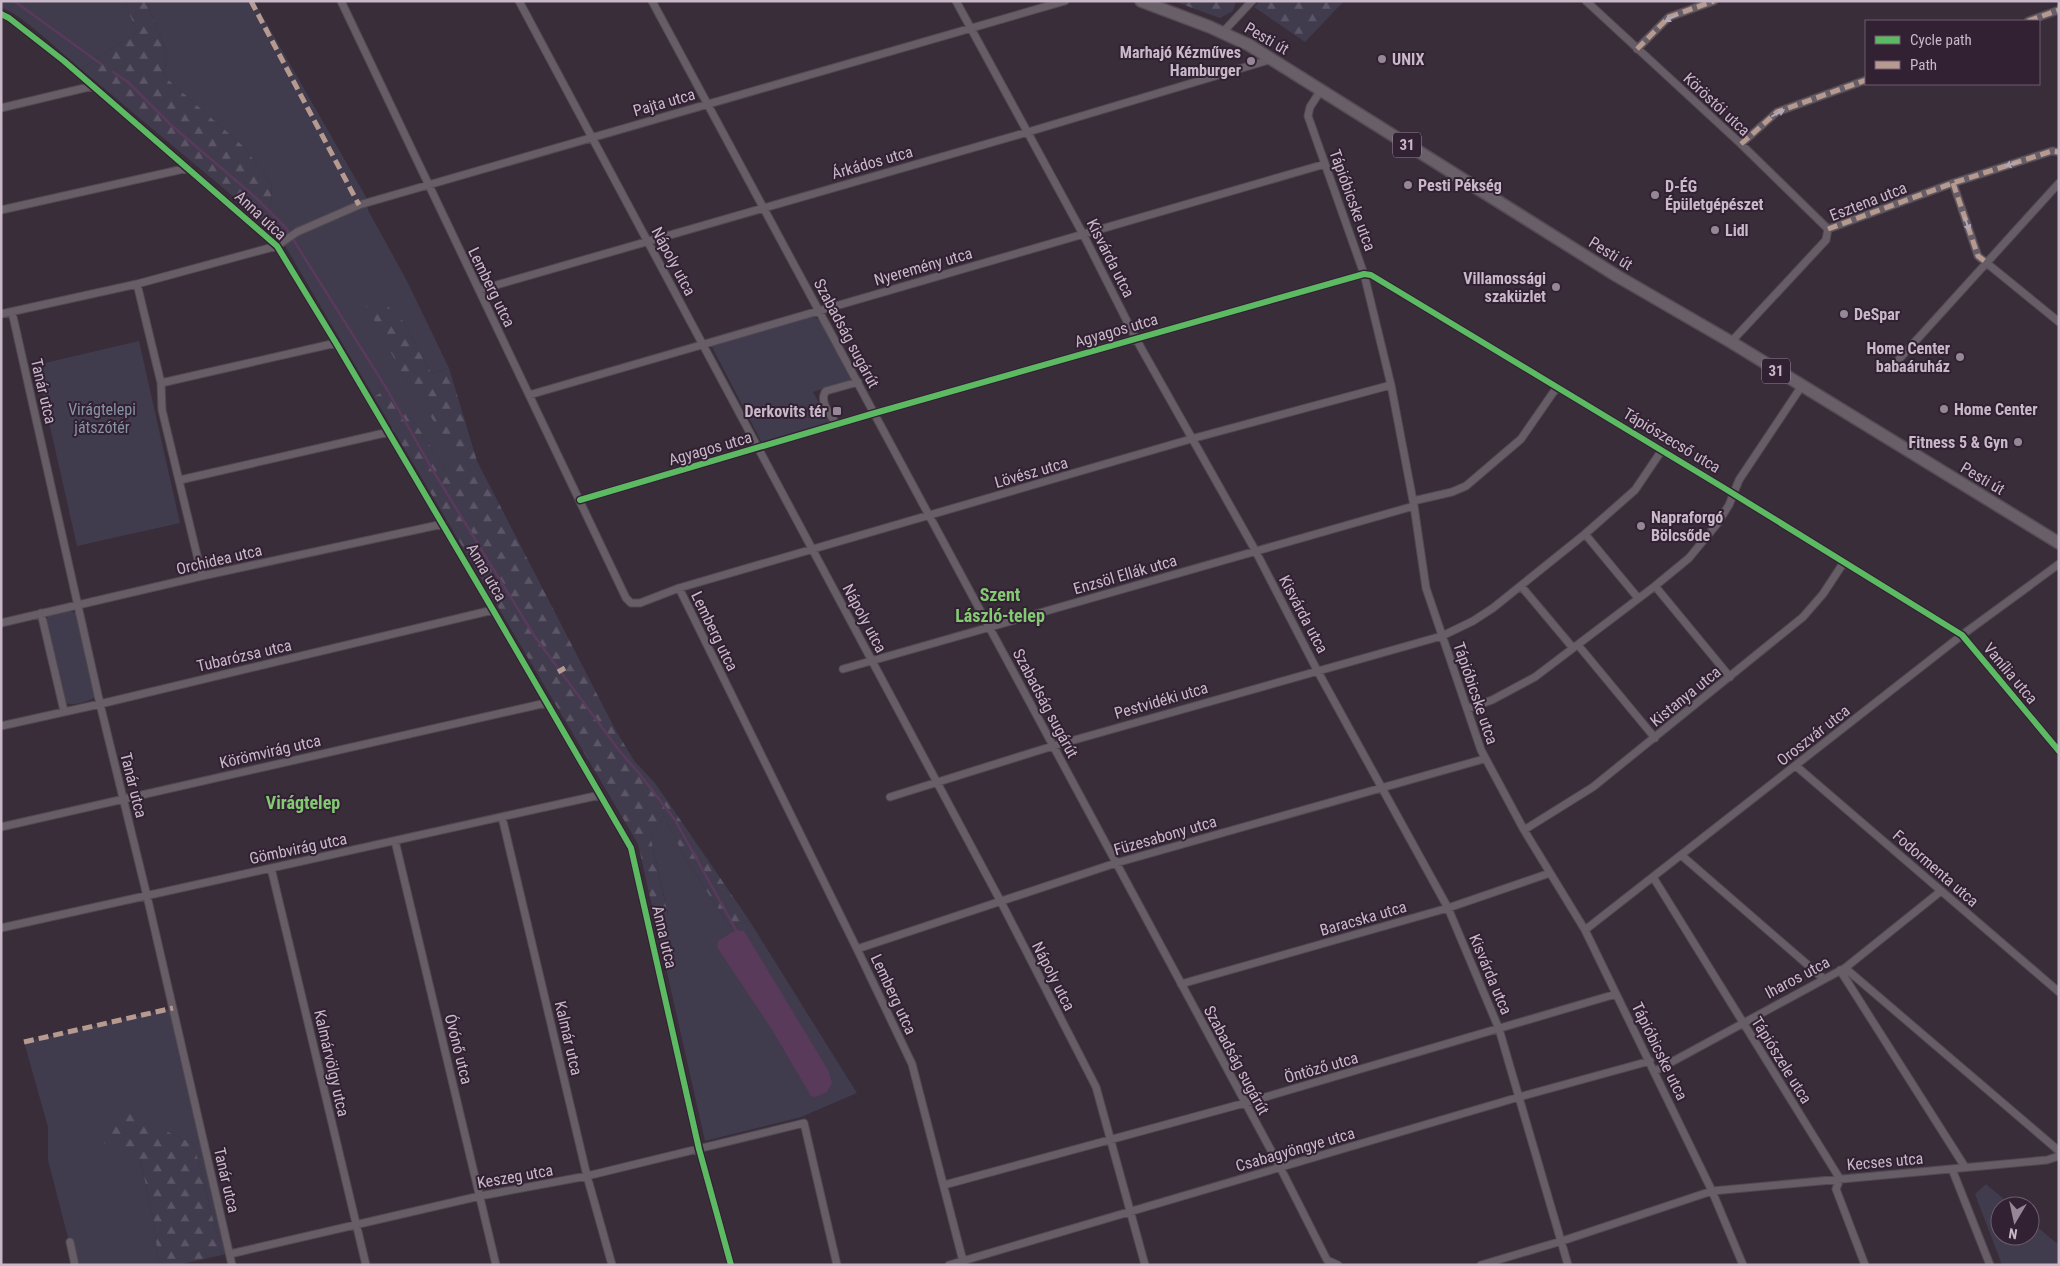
<svg xmlns="http://www.w3.org/2000/svg" width="2060" height="1266" viewBox="0 0 2060 1266" font-family="'Roboto Condensed',sans-serif">
<defs>
<pattern id="forest-firs" width="22" height="20" patternUnits="userSpaceOnUse" patternTransform="scale(1.25)"><rect width="22" height="20" fill="#413b4e"/><path d="M5 1l3.5 6h-7zM16 11l3.5 6h-7z" fill="#5b5566"/></pattern>
</defs>
<rect width="100%" height="100%" fill="#382d38"/>
<!-- green -->
<path fill="#413b4e" d="M1 1H124L137 32 81 69C66 57 17 10 1 8Z
M146 1H254L366 197 368 210 406 279 449 368 432 374 403 321 405 379 460 458 445 469 391 387 374 397 278 234 259 218 272 204 271 183 244 147 164 76 167 53Z
M812 316 820 320 851 380 813 392 830 423 763 445 711 345Z
M139 341 180 523 77 546 36 365Z
M69 611 76 613 78 616 95 694V697C88 702 73 706 65 703L46 622 48 616Z
M664 816 684 856 730 927 749 920 857 1093 801 1117 705 1141 656 924 668 914 651 839Z
M173 1008 230 1254 222 1255 194 1144 170 1133 140 1159 153 1217 159 1265H75L48 1160V1127L24 1042Z
M1986 1184 2012 1206H2000V1236H2030V1221L2059 1245V1265H2002L1975 1194Z"/>
<!-- forest -->
<path fill="url(#forest-firs)" d="M124 1H146L167 53 164 76 244 147 271 183 272 204 259 218 81 69 137 32Z
M1173 1H1236L1233 11 1220 18Z
M1260 1H1344L1305 42 1254 7Z
M378 297 403 321 432 374 449 368 477 461 616 731 635 762 655 783 749 920 730 927 684 856 664 816 651 839 668 915 656 924 638 844 374 397 391 386 445 469 459 458 405 379 366 305Z
M118 1110 139 1115 170 1133 194 1144 222 1255 178 1265H159L153 1217 140 1159 104 1143Z"/>
<!-- water -->
<path fill="#593a5b" d="M736 930 744 931 828 1070 832 1083 827 1092 815 1097 811 1096 771 1028 717 947 718 941Z"/>
<g fill="none" stroke-linecap="round" stroke-linejoin="round">
<!-- stream -->
<path stroke="#593a5b" stroke-width="2.5" d="M14 1 101 64
M30 2 31 1
M113 72 128 82 171 125 254 196 286 228 388 391 432 469 535 637 621 753 638 772 675 820 736 930"/>
<defs>
<path id="street" d="M341 1 626 598 631 603H640L679 588 1191 439 1391 385
M519 1 1001 902 1096 1087 1145 1265
M652 1 1280 1167 1327 1260
M956 1 1083 234 1136 339 1255 550 1317 670 1448 908 1499 1029 1568 1265
M1586 1 1741 144 1828 229
M1 14 9 18 64 61 277 246 336 343 493 610 631 848 699 1149 731 1265
M2028 21 2059 10
M1223 32 1252 1
M1637 49 1669 17 1714 1
M1321 90 1310 107 1308 116 1364 274 1391 385 1414 506 1426 588 1481 750 1524 830 1585 930 1712 1191 1743 1265
M1 108 93 86
M1741 144 1777 112 1866 80
M1953 183 1978 256 2059 322
M1 210 188 168
M1828 229 1953 183 2052 151 2059 152
M137 284 161 383 162 410 202 576
M479 290 1028 132 1272 59
M12 312 100 704 147 896 232 1265
M1 314 137 284 277 246 297 232 359 205 1065 1
M1731 342 1826 240 1828 229
M1892 367 2059 183
M161 383 336 343
M529 395 1325 164
M837 425C831 415 818 401 826 391L858 382
M180 480 389 432
M580 500 875 413 1364 274 1371 275 1724 488 1962 635 2059 751
M1413 501 1452 492 1466 486 1521 439 1557 387
M1585 534 1638 598
M1521 586 1573 648
M1655 586 1730 677
M679 588 857 949 912 1064 964 1265
M41 613 64 711
M1 623 202 576 443 524
M1578 645 1655 738
M843 669 1414 506
M1467 709 1492 700 1535 677 1655 586 1689 558 1717 524 1729 505 1739 480 1801 387
M1 726 100 704 493 610
M1796 766 2059 992
M890 797 1053 746 1442 636 1473 621 1493 608 1585 534 1635 490 1662 450
M502 817 587 1176 612 1265
M1 827 546 703
M1524 830 1593 787 1803 617 1823 594 1844 562
M395 841 496 1265
M1681 855 1824 979
M271 868 366 1265
M1653 877 1840 1179 1836 1189 1865 1265
M1 928 600 795
M1585 930 1962 635 2059 564
M857 949 1116 863 1484 759
M1845 968 2059 1151
M1840 970 1965 1167
M1181 984 1448 908 1550 873
M1655 1071 1845 968 1941 891
M1952 1169 1990 1265
M944 1185 1245 1103 1616 994
M70 1242 75 1265
M230 1254 480 1196 587 1176 804 1123 837 1265
M1327 1260 1338 1265
M949 1265 1519 1097 1650 1061
M1481 1265 1562 1241 1712 1191 2047 1160 2059 1156"/>
<path id="primary" d="M1141 1 1210 27 1249 45 1617 276 1731 342 2059 543"/>
</defs>
<!-- street casing -->
<use href="#street" stroke="#514951" stroke-width="9"/>
<!-- primary casing -->
<use href="#primary" stroke="#554b55" stroke-width="14"/>
<!-- street -->
<use href="#street" stroke="#665d66" stroke-width="7"/>
<!-- primary -->
<use href="#primary" stroke="#685f68" stroke-width="11"/>
<!-- quiet -->
<path stroke="#b69a8f" stroke-width="5" stroke-dasharray="10 5" stroke-linecap="butt" d="M251 1 359 205
M2028 21 2059 10
M1637 49 1669 17 1714 1
M1741 144 1777 112 1866 80
M1953 183 1978 256 1986 262
M1828 229 1953 183 2052 151 2059 152
M558 672 565 668
M24 1042 173 1008"/>
<defs>
<path id="cycleway" d="M1 14 9 18 64 61 277 246 336 343 493 610 631 848 699 1149 731 1265
M580 500 875 413 1364 274 1371 275 1724 488 1962 635 2059 751"/>
</defs>
<!-- cycleway casing -->
<use href="#cycleway" stroke="#322133" stroke-width="9"/>
<!-- cycleway -->
<use href="#cycleway" stroke="#5cba63" stroke-width="6"/>
</g>
<!-- one-way arrows -->
<defs><path id="oneway-solid" d="M-6-.8H1V-3.2L6.5 0L1 3.2V.8H-6Z" transform="scale(1.25)"/></defs>
<g fill="#b4a6b4">
<use href="#oneway-solid" transform="translate(1671 18) rotate(151)"/>
<use href="#oneway-solid" transform="translate(1778 113) rotate(-28)"/>
<use href="#oneway-solid" transform="translate(2012 164) rotate(162)"/>
<use href="#oneway-solid" transform="translate(1967 224) rotate(70)"/>
</g>
<!-- markers -->
<g fill="#968796" stroke="#322133" stroke-width="2">
<circle cx="1382" cy="59" r="5"/>
<circle cx="1251" cy="61" r="5"/>
<circle cx="1408" cy="185" r="5"/>
<circle cx="1655" cy="195" r="5"/>
<circle cx="1715" cy="230" r="5"/>
<circle cx="1556" cy="287" r="5"/>
<circle cx="1844" cy="314" r="5"/>
<circle cx="1960" cy="357" r="5"/>
<circle cx="1944" cy="409" r="5"/>
<rect x="832" y="406" width="10" height="10" rx="2.5"/>
<circle cx="2018" cy="442" r="5"/>
<circle cx="1641" cy="526" r="5"/>
</g>
<g text-anchor="middle" stroke-width="4" stroke-linejoin="round" paint-order="stroke">
<!-- shield labels -->
<g fill="#322133" stroke="#9b8b9b" stroke-width="1">
<rect x="1393" y="132.5" width="28" height="25" rx="4"/>
<rect x="1762" y="358.5" width="28" height="25" rx="4"/>
</g>
<g font-size="15" font-weight="bold" fill="#c8b8c8">
<text x="1407" y="150">31</text>
<text x="1776" y="376">31</text>
</g>
<!-- street labels -->
<g font-size="16" fill="#c8b8c8" stroke="#322133">
<text transform="translate(1267 38) rotate(30)" y="6">Pesti út</text>
<text transform="translate(664 102) rotate(-16)" y="6">Pajta utca</text>
<text transform="translate(1717 104) rotate(43)" y="6">Köröstói utca</text>
<text transform="translate(872 162) rotate(-16)" y="6">Árkádos utca</text>
<text transform="translate(1353 200) rotate(70)" y="6">Tápióbicske utca</text>
<text transform="translate(1868 201) rotate(-21)" y="6">Esztena utca</text>
<text transform="translate(261 215) rotate(43)" y="6">Anna utca</text>
<text transform="translate(1611 253) rotate(32)" y="6">Pesti út</text>
<text transform="translate(1111 258) rotate(63)" y="6">Kisvárda utca</text>
<text transform="translate(674 261) rotate(62)" y="6">Nápoly utca</text>
<text transform="translate(923 266) rotate(-16)" y="6">Nyeremény utca</text>
<text transform="translate(492 287) rotate(64)" y="6">Lemberg utca</text>
<text transform="translate(1116 330) rotate(-16)" y="6">Agyagos utca</text>
<text transform="translate(847 333) rotate(62)" y="6">Szabadság sugárút</text>
<text transform="translate(44 391) rotate(77)" y="6">Tanár utca</text>
<text transform="translate(1672 440) rotate(31)" y="6">Tápiószecső utca</text>
<text transform="translate(710 448) rotate(-16)" y="6">Agyagos utca</text>
<text transform="translate(1031 472) rotate(-16)" y="6">Lövész utca</text>
<text transform="translate(1983 478) rotate(31)" y="6">Pesti út</text>
<text transform="translate(219 559) rotate(-13)" y="6">Orchidea utca</text>
<text transform="translate(487 572) rotate(60)" y="6">Anna utca</text>
<text transform="translate(1125 574) rotate(-16)" y="6">Enzsöl Ellák utca</text>
<text transform="translate(1304 614) rotate(62)" y="6">Kisvárda utca</text>
<text transform="translate(865 618) rotate(62)" y="6">Nápoly utca</text>
<text transform="translate(715 631) rotate(64)" y="6">Lemberg utca</text>
<text transform="translate(244 655) rotate(-13)" y="6">Tubarózsa utca</text>
<text transform="translate(2011 673) rotate(50)" y="6">Vanília utca</text>
<text transform="translate(1476 693) rotate(71)" y="6">Tápióbicske utca</text>
<text transform="translate(1685 696) rotate(-39)" y="6">Kistanya utca</text>
<text transform="translate(1161 700) rotate(-16)" y="6">Pestvidéki utca</text>
<text transform="translate(1046 703) rotate(62)" y="6">Szabadság sugárút</text>
<text transform="translate(1813 735) rotate(-38)" y="6">Oroszvár utca</text>
<text transform="translate(270 751) rotate(-13)" y="6">Körömvirág utca</text>
<text transform="translate(134 785) rotate(76)" y="6">Tanár utca</text>
<text transform="translate(1165 835) rotate(-16)" y="6">Füzesabony utca</text>
<text transform="translate(298 848) rotate(-12)" y="6">Gömbvirág utca</text>
<text transform="translate(1936 868) rotate(41)" y="6">Fodormenta utca</text>
<text transform="translate(1363 918) rotate(-16)" y="6">Baracska utca</text>
<text transform="translate(665 937) rotate(77)" y="6">Anna utca</text>
<text transform="translate(1491 974) rotate(67)" y="6">Kisvárda utca</text>
<text transform="translate(1054 976) rotate(63)" y="6">Nápoly utca</text>
<text transform="translate(1797 977) rotate(-28)" y="6">Iharos utca</text>
<text transform="translate(894 994) rotate(65)" y="6">Lemberg utca</text>
<text transform="translate(569 1038) rotate(77)" y="6">Kalmár utca</text>
<text transform="translate(459 1049) rotate(76)" y="6">Óvónő utca</text>
<text transform="translate(1660 1051) rotate(64)" y="6">Tápióbicske utca</text>
<text transform="translate(1237 1060) rotate(62)" y="6">Szabadság sugárút</text>
<text transform="translate(1782 1060) rotate(58)" y="6">Tápiószele utca</text>
<text transform="translate(332 1063) rotate(77)" y="6">Kalmárvölgy utca</text>
<text transform="translate(1321 1067) rotate(-16)" y="6">Öntöző utca</text>
<text transform="translate(1295 1149) rotate(-16)" y="6">Csabagyöngye utca</text>
<text transform="translate(1885 1161) rotate(-5)" y="6">Kecses utca</text>
<text transform="translate(515 1176) rotate(-10)" y="6">Keszeg utca</text>
<text transform="translate(227 1180) rotate(77)" y="6">Tanár utca</text>
</g>
<!-- poi labels -->
<g font-size="16" font-weight="bold" fill="#c8b8c8" stroke="#322133" text-anchor="start">
<text x="1241" y="58" text-anchor="end">Marhajó Kézműves<tspan x="1241" dy="18">Hamburger</tspan></text>
<text x="1392" y="65">UNIX</text>
<text x="1418" y="191">Pesti Pékség</text>
<text x="1665" y="192">D-ÉG<tspan x="1665" dy="18">Épületgépészet</tspan></text>
<text x="1725" y="236">Lidl</text>
<text x="1546" y="284" text-anchor="end">Villamossági<tspan x="1546" dy="18">szaküzlet</tspan></text>
<text x="1854" y="320">DeSpar</text>
<text x="1950" y="354" text-anchor="end">Home Center<tspan x="1950" dy="18">babaáruház</tspan></text>
<text x="1954" y="415">Home Center</text>
<text x="827" y="417" text-anchor="end">Derkovits tér</text>
<text x="2008" y="448" text-anchor="end">Fitness 5 &amp; Gyn</text>
<text x="1651" y="523">Napraforgó<tspan x="1651" dy="18">Bölcsőde</tspan></text>
</g>
<!-- park labels -->
<g font-size="16" fill="#8794a6" stroke="#322133">
<text x="102" y="415">Virágtelepi<tspan x="102" dy="18">játszótér</tspan></text>
</g>
<!-- neighbourhood labels -->
<g font-size="18" font-weight="bold" fill="#83ca72" stroke="#322133">
<text x="1000" y="601">Szent<tspan x="1000" dy="21">László-telep</tspan></text>
<text x="303" y="809">Virágtelep</text>
</g>
</g>
<!-- border -->
<rect width="2060" height="1266" fill="none" stroke="#c8b8c8" stroke-width="5"/>
<!-- legend -->
<rect x="1865" y="20" width="175" height="65" fill="#322133" stroke="#6e5d6f"/>
<rect x="1875" y="36" width="25" height="8" fill="#5cba63" stroke="#6e5d6f"/>
<text x="1910" y="45" font-size="15" fill="#c8b8c8">Cycle path</text>
<rect x="1875" y="61" width="25" height="8" fill="#b69a8f" stroke="#6e5d6f"/>
<text x="1910" y="70" font-size="15" fill="#c8b8c8">Path</text>
<!-- north arrow -->
<g transform="translate(2015 1221) rotate(189)"><circle r="24" fill="#322133" stroke="#6e5d6f"/>
<path d="M0-4L9 19L0 12L-9 19Z" fill="#968796"/>
<text y="-8" font-size="14" font-weight="bold" text-anchor="middle" fill="#c8b8c8">N</text>
</g>
</svg>
